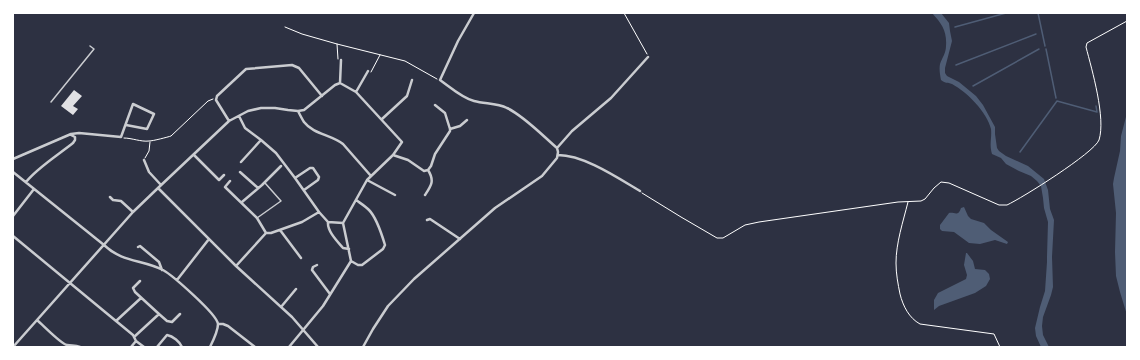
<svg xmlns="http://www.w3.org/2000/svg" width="1140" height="360" viewBox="0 0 1140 360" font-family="Roboto,sans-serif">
<rect width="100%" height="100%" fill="#2d3142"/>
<!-- water -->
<path fill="#4f5d75" d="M932 13H941L949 23 950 31 952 41 945 68V73L947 76 959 82 976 96 983 105 995 127V134L997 148 999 151 1006 156 1028 166 1044 179 1048 190 1050 209 1054 220 1052 257 1053 287 1051 295 1043 317 1042 326 1043 335 1049 347H1041L1036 336 1035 328 1040 307 1045 291 1047 262V257L1048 222 1044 208 1043 198 1041 186 1037 181 1031 176 1019 171 1006 164 1001 158 992 154C989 144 992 138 991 129 987 112 967 92 952 84 947 82 946 84 941 80 940 75 939 69 940 64 942 58 946 53 946 46 947 31 942 24 932 13Z
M1127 113V315L1120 292 1116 276 1115 252 1116 213 1113 184 1114 178 1120 151 1121 136Z
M964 207 968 216 971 219 984 223 991 230 1008 242 1007 244 995 240 980 244 969 243 954 232 942 231 940 229V225L949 213C955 212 958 217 961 208Z
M966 253H967L973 261 975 269 985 270 989 274 990 279 986 286 975 293 939 306 934 310V300L938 293 966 279 967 275 964 265Z"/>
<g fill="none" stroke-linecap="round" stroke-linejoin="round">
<!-- stream -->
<path stroke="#4f5d75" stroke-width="1.5" d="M1038 13 1045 46
M955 27 1006 13
M1046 49 1056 98
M956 65 1036 34
M973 86 1039 49
M1020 152 1057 101 1097 112 1096 106"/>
</g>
<!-- building -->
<path fill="#e0e0e3" d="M74 90 82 96 73 106 78 109 73 115 61 106Z"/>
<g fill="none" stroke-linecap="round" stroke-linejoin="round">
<!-- path -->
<path stroke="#fff" stroke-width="1" d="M624 13 647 54
M285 27 302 34 337 44 405 61 437 79
M337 44 338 59
M371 72 380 55
M124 138C132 138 141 142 149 141 153 141 168 137 171 136L208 101 213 99
M145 158 149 151 150 142
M642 193 681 217 717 238H723L745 225 759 222 898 202 921 201 925 199 934 188 941 182 949 183 999 205H1007C1022 198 1094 153 1099 140 1106 118 1092 70 1086 47L1087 43 1127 21
M908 202C903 222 896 243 896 263 896 274 898 284 900 294 903 306 909 318 920 324L994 334 1000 347"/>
<!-- service -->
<path stroke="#caccd0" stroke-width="1.5" d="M51 102 94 49 90 46
M257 218 281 201 265 183"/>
<!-- minor -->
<path stroke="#caccd0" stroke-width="2.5" d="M474 13 458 41 440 80C450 87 462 98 474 101 485 104 497 103 507 108 524 116 543 136 557 148
M340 83 341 60
M356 92 368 71
M298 111C300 115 302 119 304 122 313 134 332 135 343 144L371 176
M239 116 245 128 261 140 276 153 295 178 319 212 328 222C327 231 337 241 343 248L349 249
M382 119 407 96 412 80
M229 121 216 100 217 96 246 69 292 65 299 68 322 96
M450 129 460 126 467 120
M557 148 572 131 611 98 648 57
M194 155 219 180 224 175
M393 155 408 160 424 171 428 170 431 166 435 154 450 131V129L445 113 435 105
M558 155C584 155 618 178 640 191
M13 159 71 134 79 133 121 137 133 104 154 114 147 129 126 125
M144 160 149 172 161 185
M241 162 261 140
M13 172 104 245C123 263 141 259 163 270 172 275 217 314 218 324 218 331 213 341 210 347
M240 172 258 188
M295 178 310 168H313L319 177 318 180 304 190
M367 180 395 195
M230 181 225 187 257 218 266 233
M26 182C37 168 58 155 73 143L75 140V137L71 135
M158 188 236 266 292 317 318 347
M425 195C431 186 435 181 428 170
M110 197 113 200 121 201 133 212
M242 202 262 185 281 166
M13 216 34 189
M427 220 430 219 460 239
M328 222 343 223
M280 230 301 258
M13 236 116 321 133 335 136 341 144 347
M138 247 140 246 159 262 162 270
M351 261 358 265H362L383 249 385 245C382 235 376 217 369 210 365 206 360 203 356 200
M317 265 313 267 312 270 330 294
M236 266 266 233H271L302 222 319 212
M177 280 209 239
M140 281 133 288 135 292 159 314
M281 307 296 289
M37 320C43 325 61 344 67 345 72 346 75 345 80 347
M116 321 141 298
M218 324H223L228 326 255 347
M134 337 159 314 167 321 172 322 180 314
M13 347 133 212 158 188 229 121 248 111 261 108H275L288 110 298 111 304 110 335 85 340 83 356 92 402 142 393 155 367 180 343 223 351 261 323 306 289 347
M131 347 136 341
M157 347 167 335C173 336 180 342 182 347
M363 347 373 329 388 306 414 279 495 208 542 176 557 158 558 152 557 148"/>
</g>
<!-- border -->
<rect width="1140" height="360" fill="none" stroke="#ffffff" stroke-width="28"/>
</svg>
